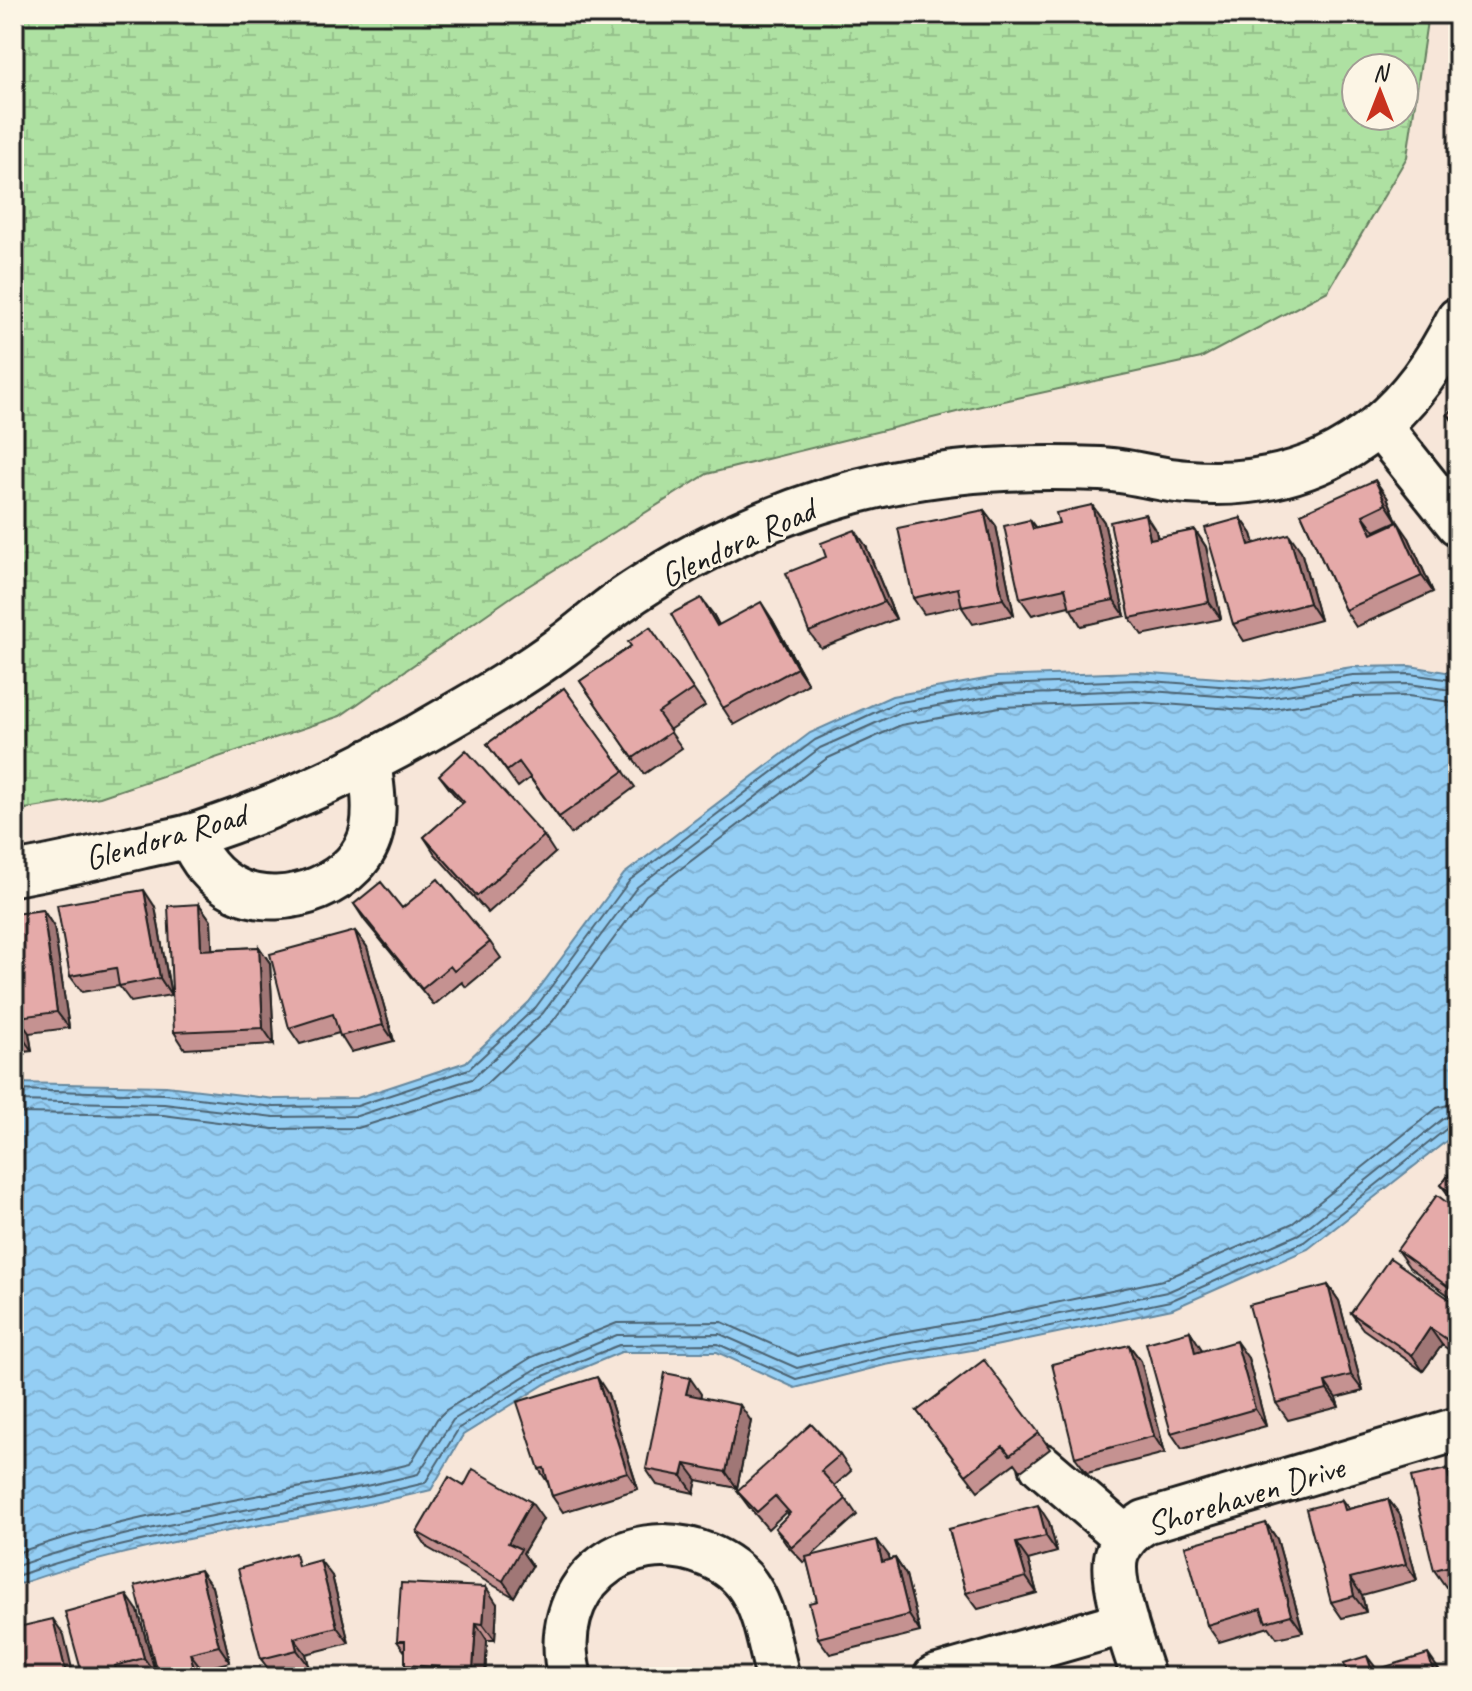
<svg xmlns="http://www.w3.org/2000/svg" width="1472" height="1691" viewBox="0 0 1472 1691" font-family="Caveat,sans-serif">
<defs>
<pattern id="wetland-marsh" width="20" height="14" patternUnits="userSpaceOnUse" patternTransform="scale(2)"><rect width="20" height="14" fill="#aee1a2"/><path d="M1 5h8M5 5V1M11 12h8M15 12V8" fill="none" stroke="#95c08b"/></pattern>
<pattern id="water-waves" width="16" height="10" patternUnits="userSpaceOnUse" patternTransform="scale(2)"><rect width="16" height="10" fill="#94cef4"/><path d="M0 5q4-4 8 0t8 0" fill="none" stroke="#7fb0d1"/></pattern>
</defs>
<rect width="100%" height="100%" fill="#f7e6d9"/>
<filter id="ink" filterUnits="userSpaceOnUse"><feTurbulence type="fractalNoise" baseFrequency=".0125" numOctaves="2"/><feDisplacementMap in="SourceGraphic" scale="16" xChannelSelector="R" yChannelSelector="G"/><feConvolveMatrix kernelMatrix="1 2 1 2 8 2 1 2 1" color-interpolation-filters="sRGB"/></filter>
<g filter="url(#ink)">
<!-- wetland -->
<path fill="url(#wetland-marsh)" stroke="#657e5f" stroke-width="2" fill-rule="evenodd" d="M14 14H1428L1407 157 1328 291 1201 358 981 406 707 474 514 595 340 716 100 797 14 811ZM1356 68H1404V116H1356Z"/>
<!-- water -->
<path fill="url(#water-waves)" stroke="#64879e" stroke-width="2" d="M1410 666 1458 674V1128L1449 1139 1308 1249 1172 1309 995 1346 885 1365 795 1388 717 1352H621L545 1384 463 1435 431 1490C293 1524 149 1537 14 1586V1083L166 1086 275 1099 357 1098 466 1062 529 1002 624 874 810 733 892 696 996 677 1138 672 1260 681 1352 667Z"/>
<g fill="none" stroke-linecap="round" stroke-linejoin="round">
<!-- shore -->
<path stroke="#4c6372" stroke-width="2" d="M14 1090 165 1094 274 1107 357 1106 469 1069 536 1007 630 880 815 740 895 703 998 685 1137 680 1260 689 1353 675 1410 674 1458 681
M14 1101 164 1104 274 1117 357 1116 472 1079 543 1013 637 887 820 748 898 713 999 695 1137 690 1260 699 1353 685 1409 684 1458 691
M14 1113 163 1115 273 1129 358 1128 477 1090 487 1083 553 1021 646 895 826 759 901 725 1000 707 1137 702 1260 711 1354 697 1408 696 1458 703
M14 1554C142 1508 279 1497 410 1464L437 1419 446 1410 532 1357 617 1323 722 1322 798 1356 879 1336 989 1317 1163 1280 1293 1223 1437 1108 1458 1102
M14 1567C144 1520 284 1508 418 1474L453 1420 536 1369 617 1335 720 1334 797 1368 882 1347 991 1328 1167 1292 1299 1234 1444 1118 1458 1114
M14 1577C146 1530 289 1517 425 1483L459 1428 541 1377 619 1345 718 1344 796 1379 884 1357 993 1338 1170 1301 1304 1242 1450 1126 1458 1124"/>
<defs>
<path id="minor" d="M1379 425 1458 524
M189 836C200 859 212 878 237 890 283 912 362 884 372 829 376 807 372 783 369 761
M14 874C57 866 98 857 140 847 161 842 183 839 203 832 292 802 379 760 459 712 494 692 529 671 561 647 581 633 599 616 619 602 699 546 795 503 891 483 958 469 1031 466 1100 469 1129 470 1158 480 1188 482 1315 492 1403 431 1458 319
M1041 1465 1125 1537
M570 1677C546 1589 623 1521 707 1555 724 1562 741 1574 750 1589 766 1614 770 1649 778 1677
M935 1677 1126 1622
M1143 1677C1135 1650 1108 1580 1117 1554 1122 1539 1132 1530 1145 1522L1458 1429"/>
</defs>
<!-- minor casing -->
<use href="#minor" stroke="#1c1c1c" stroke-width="48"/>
<!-- minor -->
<use href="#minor" stroke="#fcf5e5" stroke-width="42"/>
</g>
<!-- wall -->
<path fill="#c59291" stroke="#1c1c1c" stroke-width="2" d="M1458 402V428L1448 415Z
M1387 497 1397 521 1375 531V532L1409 538 1433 592 1356 627 1345 610 1301 513Z
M1092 505 1104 522 1125 616 1081 626 1069 606 1032 615 1020 598 1030 520 1036 528 1059 523Z
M984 510 996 526 1014 615 973 624 961 606 924 614 913 598Z
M1241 518 1252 534 1255 544 1301 551 1320 620 1244 641 1233 624Z
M1195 530 1206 547 1221 619 1142 635 1130 618 1156 531 1158 538Z
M866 546 896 619 821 648 809 632Z
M713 614 719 625 772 619 808 684 734 725 723 708Z
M650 627 705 706 669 730 682 748 644 774 580 681 631 646Z
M564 688 635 787 571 834 530 778 518 787 487 744Z
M439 775 544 836 555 853 488 913 435 854 424 837 462 804 451 791Z
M199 904 211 921 212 949 259 947 270 963 274 1044 185 1049 174 1032Z
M354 904 402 908 490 942 501 958 466 987 462 982 434 1005 365 921Z
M155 907 171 995 131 1002 119 986 82 992 70 976Z
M43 910 54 927 69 1028 29 1033 32 1051 14 1053V914Z
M355 931 367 947 394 1041 351 1052 339 1033 300 1044 289 1028Z
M1458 1163V1205L1453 1201 1441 1185Z
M1458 1211V1302L1409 1267 1397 1250Z
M1328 1285 1339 1301 1363 1391 1336 1398 1339 1407 1288 1420 1276 1403Z
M1458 1305V1356L1442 1345 1423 1371 1363 1329 1351 1313Z
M1190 1331 1202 1351 1248 1358 1266 1426 1182 1449 1171 1433Z
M1129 1345 1141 1361 1165 1453 1087 1473 1075 1457Z
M608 1394 638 1489 563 1512 552 1496 548 1483 539 1469Z
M701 1394 700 1397 751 1421 737 1488 697 1480 694 1493 657 1485 646 1469Z
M917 1411 1039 1433 1050 1449 1021 1471 1015 1463 978 1491Z
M840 1455 851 1471 834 1486 846 1499 857 1515 811 1556H889V1560L895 1558 906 1575 920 1632 830 1654 818 1638 817 1601 807 1560 804 1563 786 1544 775 1528 789 1515 786 1512 768 1529 749 1507 737 1491Z
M1447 1469 1453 1477 1458 1476V1583L1446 1587 1434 1570Z
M464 1486 543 1519 523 1553 532 1566 514 1597 428 1548 417 1532Z
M1388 1499 1400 1515 1417 1580 1362 1595 1366 1612 1342 1618 1331 1602 1342 1500 1349 1509Z
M1049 1522 1057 1552 1028 1560 1037 1593 978 1609 966 1593 949 1529Z
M1266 1523 1277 1539 1303 1632 1277 1638 1269 1627 1219 1642 1207 1625Z
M303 1564 332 1576 349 1643 306 1654 309 1666 273 1675 261 1659Z
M212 1587 230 1662 202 1669 204 1677H158Z
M497 1604 495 1640H487L485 1677H413L405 1665V1652L397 1641Z
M138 1611 156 1675 148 1677H83Z"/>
<!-- shaded-wall -->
<path fill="#a07776" stroke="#1c1c1c" stroke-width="2" d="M1375 480 1387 497 1397 521 1386 504Z
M1092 505 1104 522 1125 616 1114 600Z
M984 510 996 526 1014 615 1003 599Z
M1145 514 1156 531 1161 556 1150 539Z
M1363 515 1375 531 1383 550 1372 534Z
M1241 518 1252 534 1260 562 1249 545Z
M1398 522 1409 538 1433 592 1422 576Z
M855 530 866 546 896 619 884 602Z
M1195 530 1206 547 1221 619 1209 602Z
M1289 534 1301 551 1320 620 1309 603Z
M701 598 713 614 728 642 717 626Z
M761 602 772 619 808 684 797 668Z
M144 890 155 907 171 995 160 978Z
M199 904 211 921 213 966 201 950Z
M43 910 54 927 69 1028 57 1012Z
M355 931 367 947 394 1041 383 1025Z
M259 947 270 963 274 1044 263 1028Z
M18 1017 29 1033 32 1051 20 1034Z
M1328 1285 1339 1301 1363 1391 1351 1375Z
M1458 1326V1355L1448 1340Z
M1430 1328 1442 1345 1423 1371 1412 1355Z
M1190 1331 1201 1348 1207 1369 1195 1353Z
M1236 1341 1248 1358 1266 1426 1255 1409Z
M1129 1345 1141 1361 1165 1453 1154 1436Z
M597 1377 608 1394 638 1489 627 1472Z
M690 1378 701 1394 697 1411 686 1394Z
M1325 1382 1336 1398 1339 1407 1327 1390Z
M740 1405 751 1421 737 1488 726 1472Z
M685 1464 697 1480 694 1493 682 1476Z
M1388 1499 1400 1515 1417 1580 1406 1564Z
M531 1502 543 1519 523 1553 532 1566 514 1597 503 1581 508 1543Z
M1038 1505 1049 1522 1057 1552 1046 1536Z
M1266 1523 1277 1539 1303 1632 1291 1615Z
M877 1540 889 1556 894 1578 882 1562Z
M1016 1543 1028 1560 1037 1593 1026 1577Z
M895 1558 906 1575 920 1632 909 1615Z
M320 1560 332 1576 349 1643 337 1627Z
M200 1570 212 1587 230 1662 219 1646Z
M1350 1578 1362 1595 1366 1612 1354 1596Z
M486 1587 497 1604 495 1640 483 1624Z
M127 1595 138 1611 156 1675 144 1658Z
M53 1619 64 1635 74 1677H67Z
M476 1623 487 1640 485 1677H479L473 1669Z
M294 1638 306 1654 309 1666 297 1650Z
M190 1653 202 1669 204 1677H199L195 1672Z
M1428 1654 1439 1670 1441 1677H1435Z
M1367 1656 1379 1672 1372 1671Z"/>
<!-- building -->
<path fill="#e5aaa9" stroke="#1c1c1c" stroke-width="2" d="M1458 402V421L1448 415Z
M1375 480 1386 504 1363 515 1372 534 1398 522 1422 576 1345 610 1301 513Z
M1092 505 1114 600 1070 609 1065 588 1020 598 1004 526 1030 520 1033 529 1059 523 1056 513Z
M984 510 1003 599 962 607 958 588 913 598 898 528Z
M1145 514 1150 539 1195 530 1209 602 1130 618 1110 522Z
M1241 518 1249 545 1289 534 1309 603 1233 624 1205 528Z
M855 530 884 602 809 632 786 573 826 557 821 543Z
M701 598 717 626 761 602 797 668 723 708 671 614Z
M650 627 693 689 658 713 671 732 633 758 580 681 631 646 628 642Z
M564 688 624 771 559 817 519 762 507 771 487 744Z
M466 750 544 836 477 896 424 837 464 802 439 775Z
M438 879 490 942 454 971 450 966 422 989 354 904 381 882 402 908Z
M144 890 160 978 119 986 116 968 70 976 57 905Z
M199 904 201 950 259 947 263 1028 174 1032 168 906Z
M43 910 57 1012 18 1017 20 1034 14 1035V914Z
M355 931 383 1025 340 1036 333 1014 289 1028 270 954Z
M1458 1163V1198L1441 1185Z
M1437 1195 1458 1211V1291L1457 1293 1397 1250Z
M1390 1258 1458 1305V1326L1448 1340 1430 1328 1412 1355 1351 1313Z
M1328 1285 1351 1375 1325 1382 1327 1390 1276 1403 1249 1305Z
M1190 1331 1195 1353 1236 1341 1255 1409 1171 1433 1146 1343Z
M1129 1345 1154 1436 1075 1457 1052 1364Z
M984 1360 1039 1433 1010 1455 1003 1446 966 1475 917 1411Z
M665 1373 690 1378 686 1394 740 1405 726 1472 685 1464 682 1476 646 1469Z
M597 1377 627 1472 552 1496 544 1468 539 1469 517 1402Z
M811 1424 840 1455 821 1471 846 1499 792 1547 775 1528 790 1513 775 1496 757 1512 737 1491Z
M473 1469 531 1502 508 1543 521 1549 503 1581 417 1532 449 1477 464 1486Z
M1447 1469 1449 1478 1458 1476V1545H1457L1458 1564 1434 1570 1411 1477Z
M1388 1499 1406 1564 1350 1578 1354 1596 1331 1602 1306 1509 1342 1500 1345 1510Z
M1038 1505 1046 1536 1016 1543 1026 1577 966 1593 949 1529Z
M1266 1523 1291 1615 1266 1622 1261 1609 1207 1625 1185 1546Z
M877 1540 882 1562 895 1558 909 1615 818 1638 809 1603 817 1601 806 1557Z
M295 1553 298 1566 320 1560 337 1627 294 1638 297 1650 261 1659 238 1569Z
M200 1570 219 1646 190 1653 195 1672 175 1677H158L135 1586Z
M401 1583 486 1587 483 1624 476 1623 473 1669 405 1665V1641H397Z
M127 1595 144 1658 115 1666 118 1677H83L65 1612Z
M53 1619 67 1677H14V1628Z
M1458 1630V1646L1454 1631Z
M1428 1654 1435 1677H1349L1344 1663 1367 1656 1372 1671Z"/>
</g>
<g text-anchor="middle" stroke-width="6" stroke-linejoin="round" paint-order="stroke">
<!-- street labels -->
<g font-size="34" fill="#1c1c1c" stroke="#fcf5e5">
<text transform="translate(737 542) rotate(-25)" y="12">Glendora Road</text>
<text transform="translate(165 836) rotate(-16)" y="12">Glendora Road</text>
<text transform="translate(1245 1495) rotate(-17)" y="12">Shorehaven Drive</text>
</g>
</g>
<!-- margin -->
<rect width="1472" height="1691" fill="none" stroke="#fcf5e5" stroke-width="48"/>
<rect x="24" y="24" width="1424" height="1643" fill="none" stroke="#1c1c1c" stroke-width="3" filter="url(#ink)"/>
<!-- north arrow -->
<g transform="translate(1380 92)"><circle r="38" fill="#fcf5e5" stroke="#a29e95" stroke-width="2"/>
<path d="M0-6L14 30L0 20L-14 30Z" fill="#c8321e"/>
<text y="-12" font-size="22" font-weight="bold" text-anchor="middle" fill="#1c1c1c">N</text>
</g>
</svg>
